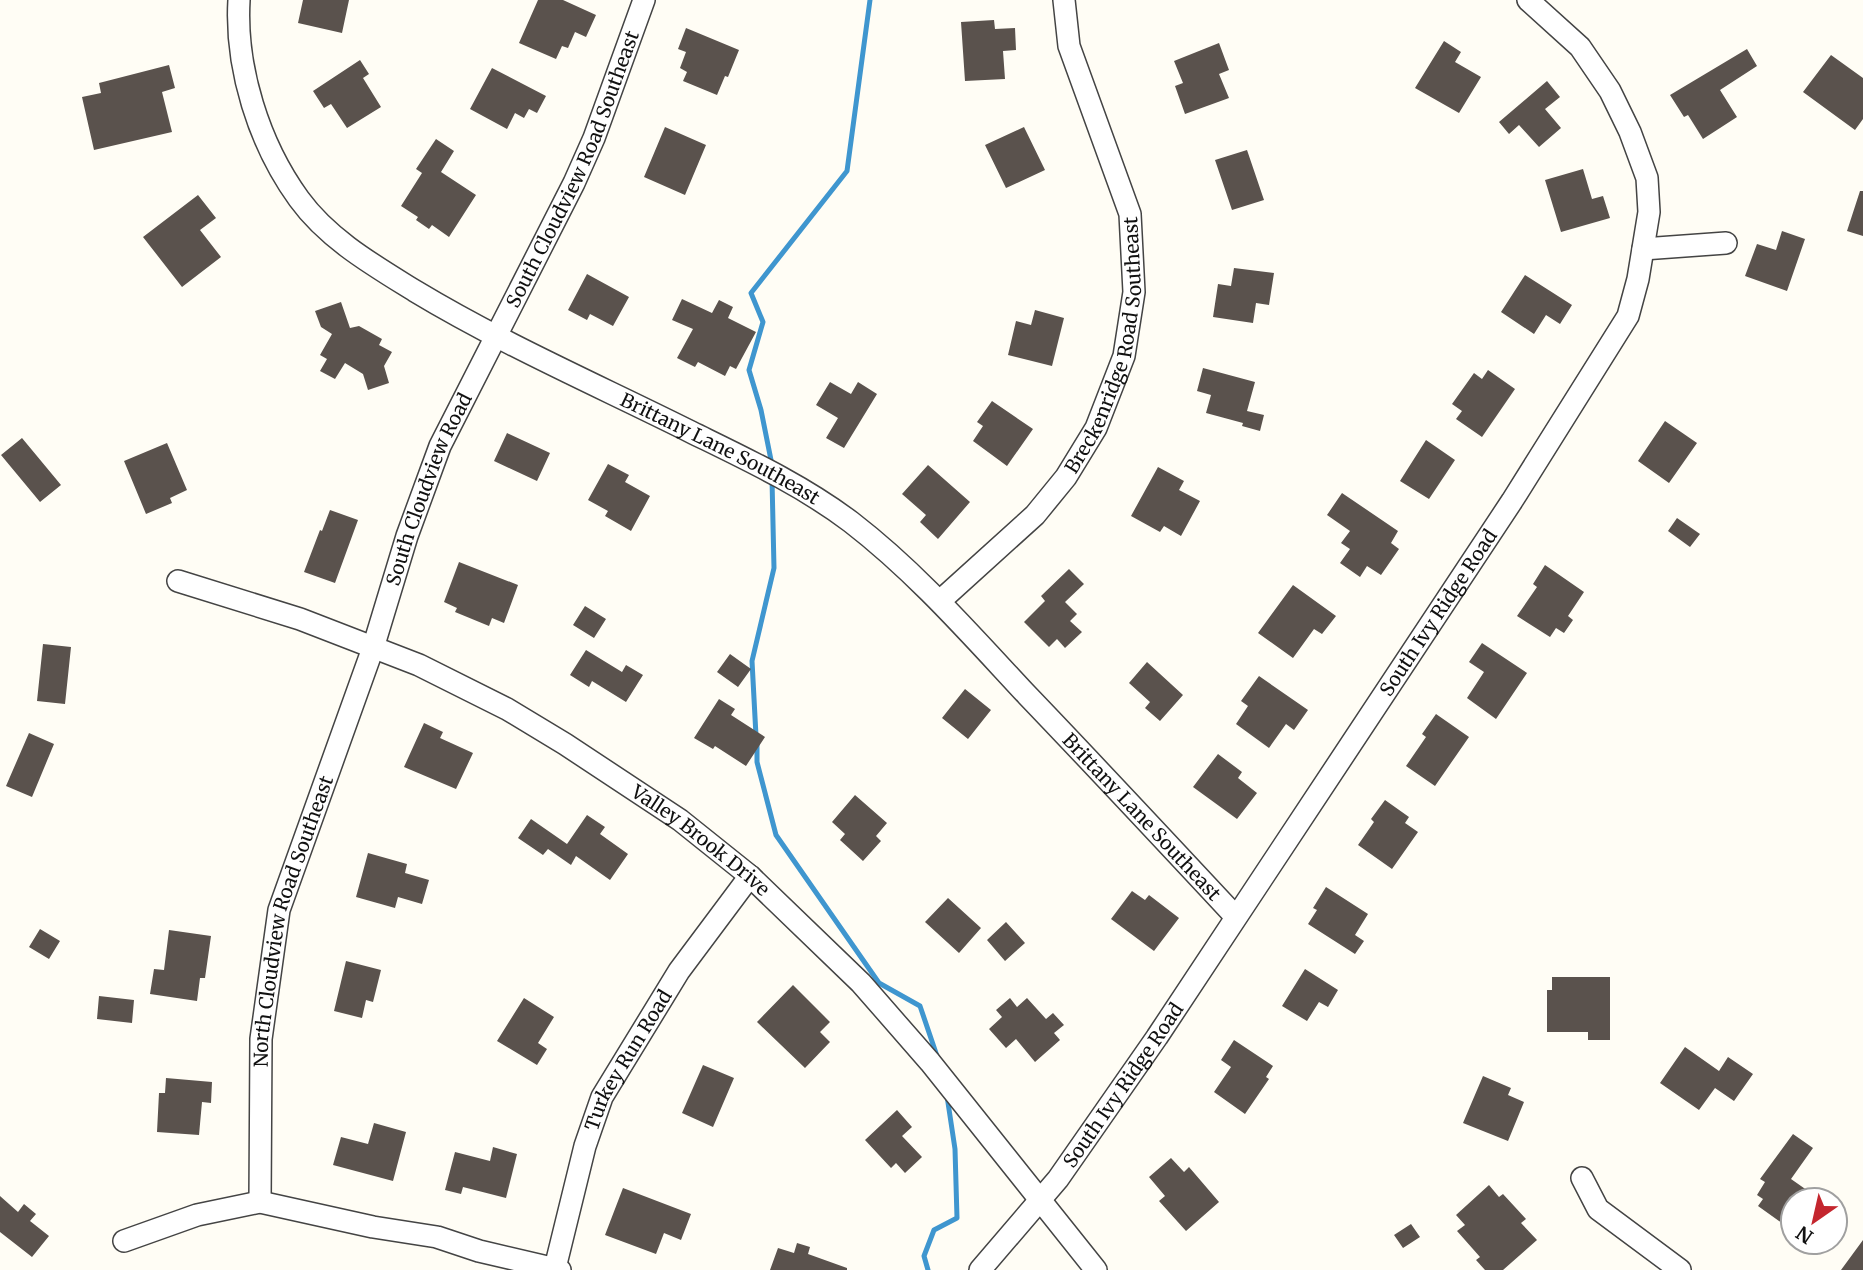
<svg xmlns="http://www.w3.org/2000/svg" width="1863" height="1270" viewBox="0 0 1863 1270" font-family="Merriweather,serif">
<rect width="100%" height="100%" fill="#fffdf5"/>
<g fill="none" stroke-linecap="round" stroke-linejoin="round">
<!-- stream -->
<path stroke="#3f96cf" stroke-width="5" d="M772 465 761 410 749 370 763 322 751 293 847 171 870 0
M756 736 752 661 774 568 772 479
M757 745V762L776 835 879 983 920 1006 938 1059
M928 1270 924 1256 934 1230 957 1218 955 1149 947 1096"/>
</g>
<!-- building -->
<path fill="#5a524d" d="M303 0H349L342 33 298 23Z
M538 0H563L596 15 586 37 575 32 568 48 562 46 556 59 519 43Z
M994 20 995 29 1015 28 1016 50 1003 51 1005 79 965 81 961 22Z
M686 28 739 50 728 77 725 76 717 95 683 81 687 72 680 68 686 52 678 49Z
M1444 41 1461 52 1455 62 1481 77 1459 113 1415 88Z
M1219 43 1229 70 1219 74 1229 98 1185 114 1175 86 1183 83 1174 61Z
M1747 49 1757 66 1720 90 1737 117 1703 139 1688 115 1684 117 1670 95Z
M1831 55 1863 78V119L1855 130 1803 92Z
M360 60 369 74 363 78 381 107 347 128 331 104 324 108 313 91Z
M169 65 175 88 162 92 172 132 94 150 82 97 101 93 99 83Z
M492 68 546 96 537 113 529 109 524 118 515 113 507 129 470 109Z
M1547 81 1560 97 1545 109 1561 128 1539 147 1519 125 1509 134 1499 122Z
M665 127 706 145 685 195 644 177Z
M1024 127 1045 170 1006 188 985 145Z
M436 139 454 151 441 172 476 195 449 237 432 225 429 229 416 220 418 217 401 206 422 173 416 169Z
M1247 150 1264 200 1232 210 1215 160Z
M1583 169 1592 199 1603 196 1610 218 1561 232 1545 180Z
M1860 191H1863V236L1847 231Z
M198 195 216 218 200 230 221 257 182 287 143 237Z
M1782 231 1805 239 1787 291 1745 276 1757 244 1776 250Z
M1234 268 1274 273 1269 305 1256 303 1253 323 1213 317 1218 284 1231 286Z
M587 274 629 297 613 326 590 314 587 320 568 310Z
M1525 275 1572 305 1560 324 1546 315 1534 334 1501 312Z
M682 299 712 313 719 300 733 307 728 318 756 332 736 369 730 366 725 376 698 362 695 367 677 358 693 329 672 320Z
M341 302 350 328 359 326 382 339 379 345 392 352 384 366 389 383 368 390 363 374 345 363 335 379 320 371 327 359 320 355 332 334 321 327 315 311Z
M1035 310 1064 318 1052 366 1008 355 1016 321 1031 325Z
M1203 368 1255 382 1247 411 1264 415 1260 431 1242 426 1243 423 1206 413 1211 395 1197 391Z
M1488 370 1515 389 1482 437 1456 419 1462 411 1452 404 1474 373 1482 379Z
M830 382 851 394 858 382 877 394 844 448 826 438 838 418 816 405Z
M992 401 1033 429 1007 466 973 441 983 426 977 422Z
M1665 421 1697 443 1669 483 1638 461Z
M507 433 550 453 537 481 494 461Z
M22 438 61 485 40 502 1 455Z
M1426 440 1455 460 1429 499 1400 481Z
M167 443 187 490 170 498 172 503 146 514 124 461Z
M608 464 629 475 625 482 650 496 631 531 605 516 608 511 588 500Z
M928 465 970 502 938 539 920 522 926 515 902 494Z
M1158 467 1184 481 1179 490 1200 501 1181 536 1164 526 1160 532 1131 516Z
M1342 493 1398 531 1391 543 1399 549 1381 575 1367 566 1360 577 1340 563 1350 549 1341 543 1350 531 1327 515Z
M330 510 358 520 335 583 304 572 320 530 322 531Z
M1677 518 1700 534 1690 547 1668 531Z
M459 562 518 585 504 623 492 618 489 626 455 612 457 608 444 602Z
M1545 565 1584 592 1568 616 1573 620 1564 633 1556 628 1550 637 1517 616 1537 587 1533 584Z
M1069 569 1084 584 1065 602 1077 614 1070 621 1082 632 1065 648 1057 639 1049 647 1024 622 1045 601 1041 596Z
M1293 585 1336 616 1322 634 1314 629 1293 658 1258 633Z
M585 606 606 619 594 638 573 625Z
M1482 643 1527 673 1496 719 1467 698 1484 672 1469 662Z
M43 644 71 647 65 704 37 701Z
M586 650 622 672 626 665 643 675 626 702 592 681 589 687 570 675Z
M730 654 751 669 738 687 717 672Z
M1147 662 1183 695 1160 721 1145 708 1150 702 1129 683Z
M1259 676 1308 710 1294 730 1286 724 1269 748 1236 724 1248 706 1241 701Z
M965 689 991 710 968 739 942 718Z
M719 699 735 709 731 715 765 737 746 766 715 746 713 749 694 738Z
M1436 714 1469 737 1435 786 1406 766 1426 737 1422 734Z
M424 723 443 732 440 738 473 753 456 789 404 767Z
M29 733 54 744 32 797 6 786Z
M1218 754 1242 772 1238 778 1257 793 1237 819 1193 787Z
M855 795 887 823 876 836 881 841 863 861 840 840 845 834 832 822Z
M1385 800 1409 817 1405 823 1418 832 1392 869 1358 845 1374 822 1371 819Z
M587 815 605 827 600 834 628 854 610 880 576 856 571 865 548 849 543 855 518 838 531 819 567 844Z
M368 853 407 864 405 873 429 880 422 904 398 897 395 908 356 897Z
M1326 887 1368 914 1355 935 1364 941 1355 954 1308 924 1317 910 1313 908Z
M1132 891 1145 900 1149 895 1179 918 1154 951 1111 919Z
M948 898 981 928 959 953 925 922Z
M1006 922 1025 943 1005 961 987 940Z
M40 929 60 941 49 959 29 947Z
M169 930 211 936 205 978H200L197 1001 150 994 154 969 164 970Z
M346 961 381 970 373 1002 366 1000 362 1018 334 1011Z
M1305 969 1338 990 1328 1007 1319 1002 1307 1021 1282 1006Z
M1552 977H1610V1040H1588V1032H1547V990H1552Z
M793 985 830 1022 820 1032 830 1042 805 1068 757 1022Z
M99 996 134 1000 132 1023 97 1019Z
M524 998 554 1017 538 1043 547 1049 537 1065 497 1041Z
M1010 998 1017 1007 1027 998 1046 1019 1053 1013 1064 1025 1054 1033 1060 1040 1035 1062 1016 1039 1006 1048 989 1029 1002 1017 996 1010Z
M1234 1040 1273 1066 1266 1077 1269 1079 1245 1114 1214 1092 1231 1067 1221 1060Z
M1685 1047 1719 1071 1728 1057 1753 1074 1734 1101 1715 1088 1699 1110 1660 1083Z
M703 1065 734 1078 713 1127 682 1113Z
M1483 1076 1511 1088 1508 1095 1524 1102 1508 1141 1463 1123Z
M166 1078 212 1082 211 1103 202 1102 199 1135 157 1132 159 1093H165Z
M897 1110 912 1127 902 1136 922 1157 905 1173 896 1163 891 1168 865 1140Z
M374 1123 406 1132 393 1181 333 1165 341 1137 368 1144Z
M1793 1134 1813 1148 1791 1179 1821 1200H1793V1231L1758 1206 1763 1199 1757 1195 1765 1182 1760 1179Z
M493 1147 517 1154 506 1198 463 1187 461 1194 445 1190 455 1152 490 1161Z
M1171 1158 1184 1172 1189 1167 1219 1202 1186 1231 1159 1201 1165 1196 1149 1177Z
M1489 1185 1499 1197 1503 1194 1526 1219 1521 1223 1537 1240 1503 1270H1485L1476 1260 1480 1257 1457 1231 1465 1225 1456 1215Z
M623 1188 691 1214 681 1240 664 1233 656 1254 605 1235Z
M0 1196 18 1212 24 1204 36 1214 30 1221 49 1236 32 1257 0 1232Z
M1411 1224 1420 1237 1403 1248 1394 1235Z
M1863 1240V1270H1841Z
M797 1243 810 1247 808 1254 847 1268V1270H770L778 1248 794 1253Z"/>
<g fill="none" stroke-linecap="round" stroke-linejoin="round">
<defs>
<g id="street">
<path id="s1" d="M239 0C235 68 259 144 299 199 328 239 373 265 415 291 503 344 599 386 691 432 746 459 802 485 851 522 916 572 971 635 1027 695 1097 768 1166 842 1235 916"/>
<path d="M1643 249 1726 243"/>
<path id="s2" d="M178 581 300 619 419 665 507 709 565 744 680 820 750 876 861 983 930 1062 1096 1270"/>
<path id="s3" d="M940 601 1035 515 1066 477 1096 428 1124 356 1134 292 1130 214 1069 46 1064 0"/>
<path d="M1582 1178 1598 1209 1680 1270"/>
<path id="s4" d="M260 1202 261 1039 279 910 373 648 407 536 440 446 574 183 594 138 644 0"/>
<path d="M124 1241 197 1215 260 1202 373 1227 437 1237 479 1251 560 1270"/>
<path id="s5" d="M555 1268 585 1146 602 1097 679 971 750 876"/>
<path id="s6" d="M980 1270 1058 1179 1157 1037 1512 501 1628 316 1638 279 1649 212 1647 178 1630 132 1610 91 1580 47 1528 0"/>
</g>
</defs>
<!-- street casing -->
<use href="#street" stroke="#444" stroke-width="24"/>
<!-- street -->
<use href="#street" stroke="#fff" stroke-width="21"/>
</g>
<g text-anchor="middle" stroke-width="7" stroke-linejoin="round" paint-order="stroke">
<!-- street labels -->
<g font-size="19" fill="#111" stroke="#fff">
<text dy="7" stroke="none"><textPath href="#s4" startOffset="1092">South Cloudview Road Southeast</textPath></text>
<text dy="7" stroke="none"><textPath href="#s3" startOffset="318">Breckenridge Road Southeast</textPath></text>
<text dy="7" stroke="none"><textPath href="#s1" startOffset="704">Brittany Lane Southeast</textPath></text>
<text dy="7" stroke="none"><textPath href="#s4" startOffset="740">South Cloudview Road</textPath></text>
<text dy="7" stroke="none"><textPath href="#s6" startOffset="802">South Ivy Ridge Road</textPath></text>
<text dy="7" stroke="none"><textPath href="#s1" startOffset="1269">Brittany Lane Southeast</textPath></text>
<text dy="7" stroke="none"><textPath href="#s2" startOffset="588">Valley Brook Drive</textPath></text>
<text dy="7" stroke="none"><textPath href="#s4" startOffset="285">North Cloudview Road Southeast</textPath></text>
<text dy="7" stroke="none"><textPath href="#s5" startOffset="222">Turkey Run Road</textPath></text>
<text dy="7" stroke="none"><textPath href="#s6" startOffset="234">South Ivy Ridge Road</textPath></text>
</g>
</g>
<!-- north arrow -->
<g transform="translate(1814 1221) rotate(214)"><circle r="33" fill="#ffffff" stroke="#a0a0a0" stroke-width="2"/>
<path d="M0-5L12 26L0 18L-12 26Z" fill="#c4262e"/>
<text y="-10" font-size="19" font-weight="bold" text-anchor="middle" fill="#111111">N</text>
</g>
</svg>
